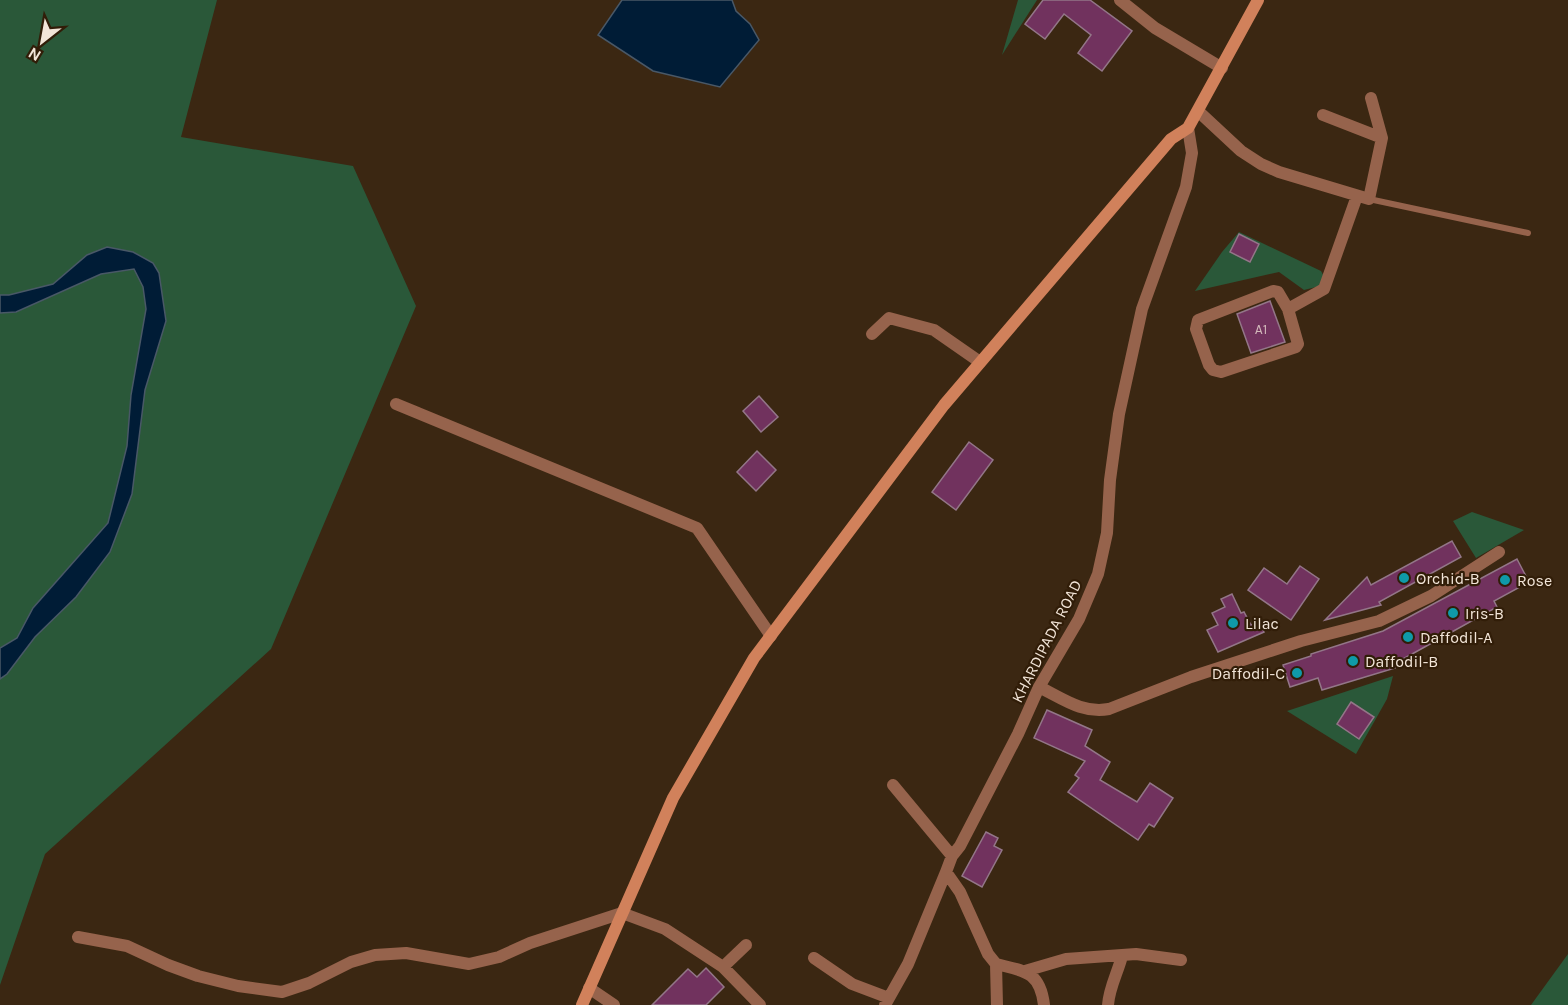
<svg xmlns="http://www.w3.org/2000/svg" width="1568" height="1005" viewBox="0 0 1568 1005" font-family="Karla,sans-serif">
<rect width="100%" height="100%" fill="#3b2712"/>
<!-- green -->
<path fill="#2a5839" d="M0 0H217L181 137 353 166 416 306 271 649 45 854 0 985Z
M1018 0H1037L1002 55Z
M1239 232 1321 271 1328 284 1304 290 1279 272 1195 291 1222 252Z
M1472 512 1524 530 1476 558 1453 521Z
M1393 676 1387 699 1356 754 1287 711Z
M1568 954V1005H1531Z"/>
<!-- water -->
<path fill="#001c36" stroke="#495867" stroke-width="1.5" d="M622 0H732L736 11 750 24 759 40 720 87 653 71 598 35Z
M107 247 133 252 153 263 159 273 166 321 145 390 132 494 110 552 76 597 35 637 7 674 0 679V648L17 638 33 608 108 523 127 446 131 395 146 309 143 287 134 269 101 274 16 312 0 313V295H9L53 284 87 255Z"/>
<!-- building -->
<path fill="#71325e" stroke="#937688" stroke-width="1.5" d="M1043 0H1090L1132 31 1102 71 1078 53 1091 35 1064 14 1045 39 1025 24Z
M1239 234 1259 244 1250 262 1230 252Z
M1270 301 1285 342 1251 353 1237 314Z
M759 396 778 417 761 432 743 411Z
M969 442 993 460 956 510 932 492Z
M757 451 776 470 756 491 737 472Z
M1452 541 1461 557 1379 602 1381 605 1325 620 1367 577 1371 585Z
M1517 559 1529 582 1494 601 1497 607 1394 664 1395 668 1322 690 1318 678 1290 687 1283 665 1311 656V654L1383 631Z
M1300 566 1319 579 1291 620 1248 590 1264 568 1287 584Z
M1232 594 1241 613 1244 612 1251 625 1259 621 1264 632 1218 652 1207 630 1218 625 1212 613 1225 607 1221 599Z
M1351 702 1374 717 1359 739 1337 724Z
M1047 710 1092 730 1085 746 1110 762 1100 780 1137 802 1150 783 1173 798 1154 827 1149 824 1138 840 1068 792 1079 778 1075 775 1085 761 1034 738Z
M986 832 998 838 994 846 1002 850 982 887 962 876Z
M706 968 724 987 706 1005H652L688 969 697 977Z"/>
<g fill="none" stroke-linecap="round" stroke-linejoin="round">
<!-- lane -->
<path stroke="#96634c" stroke-width="6" d="M1369 199 1528 233"/>
<!-- street -->
<path stroke="#96634c" stroke-width="12" d="M1120 0 1155 28 1222 68
M1198 111 1241 151 1261 164 1279 172 1369 199 1382 138 1371 98
M1323 115 1382 138
M1273 291 1278 292 1288 309 1298 344 1296 347 1221 372 1213 370 1209 365 1196 329 1198 320Z
M1288 309 1324 289 1357 196
M872 334 889 318 934 330 980 362
M418 413 396 404 697 528 771 636
M1039 687C1062 698 1082 714 1109 709L1191 677 1301 641 1379 621 1431 596 1499 552
M893 785 952 856
M78 937 127 946 168 965 198 976 238 986 282 992 309 983 351 962 375 955 406 953 469 964 499 957 530 943 622 913 665 929 723 967 746 945
M814 958 852 984 889 998
M996 964C1024 971 1040 971 1044 1005
M723 967 760 1005
M1025 971 1066 959 1136 954 1181 960
M589 988 614 1005
M885 1005 908 964 946 872
M997 1005 996 964 988 954 960 892 946 872 952 856 960 846 1018 734 1039 687 1079 619 1098 574 1107 533 1110 480 1119 414 1142 309 1186 187 1192 153 1188 128
M1108 1005C1109 988 1118 972 1122 956"/>
<!-- secondary -->
<path stroke="#d1815b" stroke-width="12" d="M582 1005 673 798 754 658 944 405 1171 139 1188 128 1258 0"/>
</g>
<!-- markers -->
<g fill="#0f9aa8" stroke="#311d08" stroke-width="2">
<circle cx="1404" cy="578" r="6"/>
<circle cx="1505" cy="580" r="6"/>
<circle cx="1453" cy="613" r="6"/>
<circle cx="1233" cy="623" r="6"/>
<circle cx="1408" cy="637" r="6"/>
<circle cx="1353" cy="661" r="6"/>
<circle cx="1297" cy="673" r="6"/>
</g>
<g text-anchor="middle" stroke-width="4.5" stroke-linejoin="round" paint-order="stroke">
<!-- number labels -->
<g font-size="14" fill="#d2b8ba">
<text x="1261" y="334">A1</text>
</g>
<!-- poi labels -->
<g font-size="16" fill="#f2e5d8" stroke="#311d08" text-anchor="start">
<text x="1416" y="584">Orchid-B</text>
<text x="1517" y="586">Rose</text>
<text x="1465" y="619">Iris-B</text>
<text x="1245" y="629">Lilac</text>
<text x="1420" y="643">Daffodil-A</text>
<text x="1365" y="667">Daffodil-B</text>
<text x="1285" y="679" text-anchor="end">Daffodil-C</text>
</g>
<!-- street labels -->
<g font-size="16" fill="#f2e5d8" stroke="#311d08">
<text transform="translate(1046 641) rotate(-63)" y="6">KHARDIPADA ROAD</text>
</g>
</g>
<!-- north arrow -->
<g transform="translate(42 42) rotate(211)" stroke="#311d08" stroke-width="4.5" paint-order="stroke">
<path d="M0-4.5L10 22L0 15L-10 22Z" fill="#f2e5d8"/>
<text y="-9" font-size="16" font-weight="bold" text-anchor="middle" fill="#f2e5d8">N</text>
</g>
</svg>
